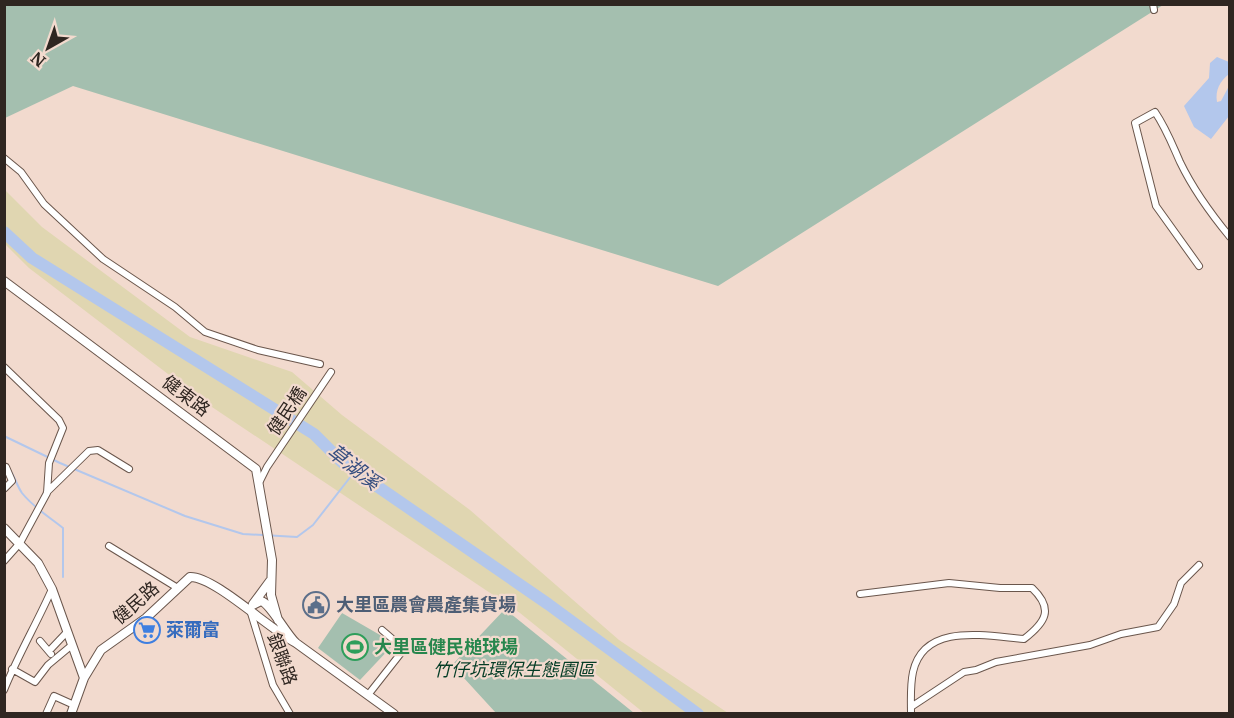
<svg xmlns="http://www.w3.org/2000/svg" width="1234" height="718" viewBox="0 0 1234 718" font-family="Merriweather,'Noto Sans TC',serif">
<rect width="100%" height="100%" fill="#f2dace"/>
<!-- green -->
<path fill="#a4bfaf" d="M4 5H1163L718 286 73 86 5 118Z
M505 609 634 713H496L452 665Z
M342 613 380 635 392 646 360 680 318 648Z"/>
<!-- sand -->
<path fill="#e0d6b1" d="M4 189 42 227 190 337 292 372 342 415 470 510 619 640 728 713H644L520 613 206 403 29 268 5 244Z"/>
<!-- water -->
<path fill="#b3c7ec" d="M1217 57 1229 62V74C1220 81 1215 90 1217 102L1221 101 1229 86V116L1211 139 1194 127 1184 106 1209 78 1210 63Z"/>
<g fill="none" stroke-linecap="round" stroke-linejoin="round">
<!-- stream -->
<path stroke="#b3c7ec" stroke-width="2" d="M4 436 60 463 185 516 243 534 297 537 313 525 355 471
M4 463C14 471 15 483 22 493 33 507 49 517 63 528V577"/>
<!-- river -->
<path stroke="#b3c7ec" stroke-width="12" d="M4 232 32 258 314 434 342 462 548 604 698 714"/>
<defs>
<path id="minor" d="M1153 4 1154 10
M4 158 21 172 44 204 103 259 175 307 205 332 258 350 320 364
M1199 266 1156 206 1135 123 1155 112C1166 128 1172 144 1180 162 1193 189 1211 214 1230 237
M4 367 59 420 63 428 49 463 47 493 20 543 4 561
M260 481 267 467 331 372
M4 489 12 481 6 467
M47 492 89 451 98 450 129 469
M109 546 176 587
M860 594 949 583 1000 588H1032C1054 609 1046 622 1024 639 986 636 924 622 913 672 910 686 911 700 911 714
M251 613 273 685 290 714
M40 641 51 654
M49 651 67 632
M12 669 35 682 48 665 72 645
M4 690C18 655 37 623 52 589
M368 695 401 653 396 642 382 630
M911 707 964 672 976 670 996 662 1090 645 1121 634 1158 627 1174 604 1181 583 1199 565
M46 714 54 696 74 705"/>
<path id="tertiary" d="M4 281 256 469 272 560 271 595 278 620
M4 528 38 563 52 589 84 678
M253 604 270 581
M253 605 261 601C270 603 286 634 296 643L394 714
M71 714 84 678 101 650 146 618 190 577C214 576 270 630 296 643"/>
</defs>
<!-- minor casing -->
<use href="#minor" stroke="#6a564c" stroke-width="8"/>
<!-- tertiary casing -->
<use href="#tertiary" stroke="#6a564c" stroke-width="10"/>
<!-- minor -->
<use href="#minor" stroke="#fff" stroke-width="6"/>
<!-- tertiary -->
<use href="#tertiary" stroke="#fff" stroke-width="8"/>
</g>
<!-- icons -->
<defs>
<symbol id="civic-ring" viewBox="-11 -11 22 22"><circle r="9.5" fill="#f2dace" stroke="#5c6f8a" stroke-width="1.5"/><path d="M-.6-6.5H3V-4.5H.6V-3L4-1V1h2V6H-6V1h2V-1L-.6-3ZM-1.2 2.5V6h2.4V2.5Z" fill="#5c6f8a"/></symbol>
<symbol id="supermarket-ring" viewBox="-11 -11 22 22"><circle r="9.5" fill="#f2dace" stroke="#3f7fe0" stroke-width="1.5"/><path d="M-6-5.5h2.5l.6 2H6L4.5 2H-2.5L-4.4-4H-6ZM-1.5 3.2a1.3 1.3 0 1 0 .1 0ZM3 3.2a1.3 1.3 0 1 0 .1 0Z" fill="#3f7fe0"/></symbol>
<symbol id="stadium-ring" viewBox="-11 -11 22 22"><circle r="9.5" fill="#f2dace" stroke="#2e9e5b" stroke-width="1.5"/><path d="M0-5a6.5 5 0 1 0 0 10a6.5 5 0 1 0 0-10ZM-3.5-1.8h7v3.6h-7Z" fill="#2e9e5b"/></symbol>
</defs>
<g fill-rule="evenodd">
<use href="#civic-ring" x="301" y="590" width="30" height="30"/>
<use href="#supermarket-ring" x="132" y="615" width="30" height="30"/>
<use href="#stadium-ring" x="340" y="632" width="30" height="30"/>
</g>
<g text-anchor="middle" stroke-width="4.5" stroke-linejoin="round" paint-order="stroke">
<!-- street labels -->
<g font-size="18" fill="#2f2621" stroke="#f2dace">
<text transform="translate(186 396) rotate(37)" y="6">健東路</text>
<text transform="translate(287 411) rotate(-56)" y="6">健民橋</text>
<text transform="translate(136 603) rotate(-41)" y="6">健民路</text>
<text transform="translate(282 659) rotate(70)" y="6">銀聯路</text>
</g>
<!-- service labels -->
<g font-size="18" font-weight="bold" fill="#4e5e75" stroke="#f2dace" text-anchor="start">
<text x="336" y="611">大里區農會農產集貨場</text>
</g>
<!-- shop labels -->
<g font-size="18" font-weight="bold" fill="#366cbe" stroke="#f2dace" text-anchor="start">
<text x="166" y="636">萊爾富</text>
</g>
<!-- leisure labels -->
<g font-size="18" font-weight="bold" fill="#27864d" stroke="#f2dace" text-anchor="start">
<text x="374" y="653">大里區健民槌球場</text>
</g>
<!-- park labels -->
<g font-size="18" font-style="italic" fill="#033c25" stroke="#f2dace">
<text x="514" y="676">竹仔坑環保生態園區</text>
</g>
<!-- water labels -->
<g font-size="20" font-style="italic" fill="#374f80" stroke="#f2dace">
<text transform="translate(354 467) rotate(38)" y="7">草湖溪</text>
</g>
</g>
<!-- border -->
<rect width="1234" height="718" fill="none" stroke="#2f2621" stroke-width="12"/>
<!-- north arrow -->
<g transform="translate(48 48) rotate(220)" stroke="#f2dace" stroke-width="4.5" paint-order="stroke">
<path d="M0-4.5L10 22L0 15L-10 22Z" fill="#2f2621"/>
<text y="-9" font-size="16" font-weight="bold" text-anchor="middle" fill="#2f2621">N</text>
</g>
</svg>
